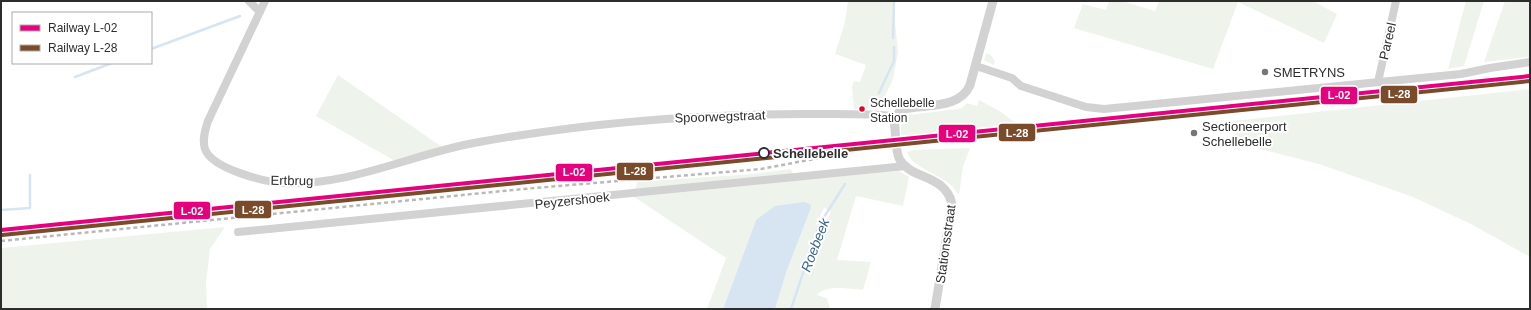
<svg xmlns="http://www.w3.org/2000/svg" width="1531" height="310" viewBox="0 0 1531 310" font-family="Helvetica,sans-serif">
<rect width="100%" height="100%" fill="#fff"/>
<!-- green -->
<path fill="#eef4eb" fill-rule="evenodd" d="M848 1H893L898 52 893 79 880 107 854 109 852 88 854 81 860 82 866 65 835 54 845 22Z
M1109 1H1122L1155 11 1159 1H1313L1337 14 1324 43 1238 2 1213 69 1074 28 1083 4 1106 10Z
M1466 1H1484L1464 66 1448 69Z
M1505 1H1530V53L1529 57 1484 62Z
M986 53 991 55 995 61 994 65 984 60Z
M338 75 442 147 395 161 316 116Z
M1530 89V257L1471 224 1413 197 1319 164 1248 146C1237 139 1236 133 1233 121Z
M979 100 1001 112 1017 124 901 136V126L909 115 958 109 962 108 967 103 977 106Z
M970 148 963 167 959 195C956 192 954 188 951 185 940 175 910 166 907 152L913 150Z
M790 169 799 180 899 171 909 177 903 206 856 196 837 260 871 262 863 290C850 289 826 284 817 295L827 298 830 309H775L787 270 811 208 756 220 723 309H707L726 258 634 197 637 182 752 174ZM824 208 831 211 823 228 816 224Z
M225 227 210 249 206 283 207 309H1V248Z"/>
<!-- water -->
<path fill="#d7e4f1" d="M804 202 810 204 811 208 787 270 775 309H723L756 220 775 206Z"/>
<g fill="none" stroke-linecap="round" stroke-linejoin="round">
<!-- stream -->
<path stroke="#d7e4f1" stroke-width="2.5" d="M893 38 894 1
M151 49 240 16
M75 77 112 63
M879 93 894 61V47
M1 210 30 208V175
M791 309 819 225 845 184"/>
<!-- minor -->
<path stroke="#d2d2d2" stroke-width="8" d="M249 1 260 12
M265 1 208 121C205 130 202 140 205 149 212 169 265 182 284 183 352 186 414 153 479 142 586 123 695 114 804 114 834 114 866 113 896 116
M976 66 1012 78 1021 86 1086 107 1104 109 1461 74 1490 68 1530 62
M1378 82 1396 1
M238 232 906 166"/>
<!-- tertiary -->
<path stroke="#d2d2d2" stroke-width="9" d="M935 309 952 204C945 174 912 180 900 160 895 152 896 138 895 129 894 121 896 112 904 109 926 104 960 109 970 85L993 1"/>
<!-- rail -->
<path stroke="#b9b9b9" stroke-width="2.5" stroke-dasharray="4 3" stroke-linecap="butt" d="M1 241 523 189 761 169 883 146"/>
<defs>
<path id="rail-1" d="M1 230 1530 76"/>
<path id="rail-2" d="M2 235 1530 81"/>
</defs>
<!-- rail-1 casing -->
<use href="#rail-1" stroke="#fff" stroke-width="7"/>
<!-- rail-2 casing -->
<use href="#rail-2" stroke="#fff" stroke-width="7"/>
<!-- rail-1 -->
<use href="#rail-1" stroke="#e5007d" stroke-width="4"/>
<!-- rail-2 -->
<use href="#rail-2" stroke="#7a4b2a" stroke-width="4"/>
</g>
<!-- markers -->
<g fill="#767676" stroke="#fff" stroke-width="1.5">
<circle cx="1265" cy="72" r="4"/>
<circle cx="1194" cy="133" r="4"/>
</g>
<circle fill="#e4002b" stroke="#fff" stroke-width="1.5" cx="862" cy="109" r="3.5"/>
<circle fill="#fff" stroke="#2d2d2d" stroke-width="2" cx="764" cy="153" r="5"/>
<g text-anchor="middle" stroke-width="4" stroke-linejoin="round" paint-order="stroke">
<!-- bus labels -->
<g font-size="12" fill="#2d2d2d" stroke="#fff" text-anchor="start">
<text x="870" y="107">Schellebelle<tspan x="870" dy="15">Station</tspan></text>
</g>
<!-- street labels -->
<g font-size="13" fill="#2d2d2d" stroke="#fff">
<text transform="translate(1387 41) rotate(-77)" y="5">Pareel</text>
<text transform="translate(720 116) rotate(-2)" y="5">Spoorwegstraat</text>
<text transform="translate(292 180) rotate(1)" y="5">Ertbrug</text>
<text transform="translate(572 200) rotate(-6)" y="5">Peyzershoek</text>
<text transform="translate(945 244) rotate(-82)" y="5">Stationsstraat</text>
</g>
<!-- poi labels -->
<g font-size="13" fill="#2d2d2d" stroke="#fff" text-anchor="start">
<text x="1273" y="77">SMETRYNS</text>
<text x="1202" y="131">Sectioneerport<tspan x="1202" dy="15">Schellebelle</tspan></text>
</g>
<!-- stop labels -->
<g font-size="13" font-weight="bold" fill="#2d2d2d" stroke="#fff" text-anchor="start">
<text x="773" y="158">Schellebelle</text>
</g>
<!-- water labels -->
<g font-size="14" font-style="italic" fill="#3b658f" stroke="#fff">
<text transform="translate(815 245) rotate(-69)" y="5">Roebeek</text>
</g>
</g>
<g stroke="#fff" stroke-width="1.5">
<rect x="1380" y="85" width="38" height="19" rx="4" fill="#7a4b2a"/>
<rect x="1320" y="86" width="38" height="19" rx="4" fill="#e5007d"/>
<rect x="998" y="123" width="38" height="19" rx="4" fill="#7a4b2a"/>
<rect x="938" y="124" width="38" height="19" rx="4" fill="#e5007d"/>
<rect x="616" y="162" width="38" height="19" rx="4" fill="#7a4b2a"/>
<rect x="555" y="163" width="38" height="19" rx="4" fill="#e5007d"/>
<rect x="234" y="200" width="38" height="19" rx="4" fill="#7a4b2a"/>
<rect x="173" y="201" width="38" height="19" rx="4" fill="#e5007d"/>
</g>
<g font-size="11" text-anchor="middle" font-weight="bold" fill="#fff">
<text x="1399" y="98">L-28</text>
<text x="1339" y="99">L-02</text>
<text x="1017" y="137">L-28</text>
<text x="957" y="138">L-02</text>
<text x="635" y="175">L-28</text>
<text x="574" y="176">L-02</text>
<text x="253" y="214">L-28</text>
<text x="192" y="215">L-02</text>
</g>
<!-- border -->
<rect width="1531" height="310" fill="none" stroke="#2d2d2d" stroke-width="4"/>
<!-- legend -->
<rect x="12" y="12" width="140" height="52" fill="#ffffff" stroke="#ababab"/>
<rect x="20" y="25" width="20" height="6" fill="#e5007d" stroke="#ababab"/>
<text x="48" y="32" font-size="12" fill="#2d2d2d">Railway L-02</text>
<rect x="20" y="45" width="20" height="6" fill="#7a4b2a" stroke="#ababab"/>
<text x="48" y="52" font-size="12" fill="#2d2d2d">Railway L-28</text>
</svg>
